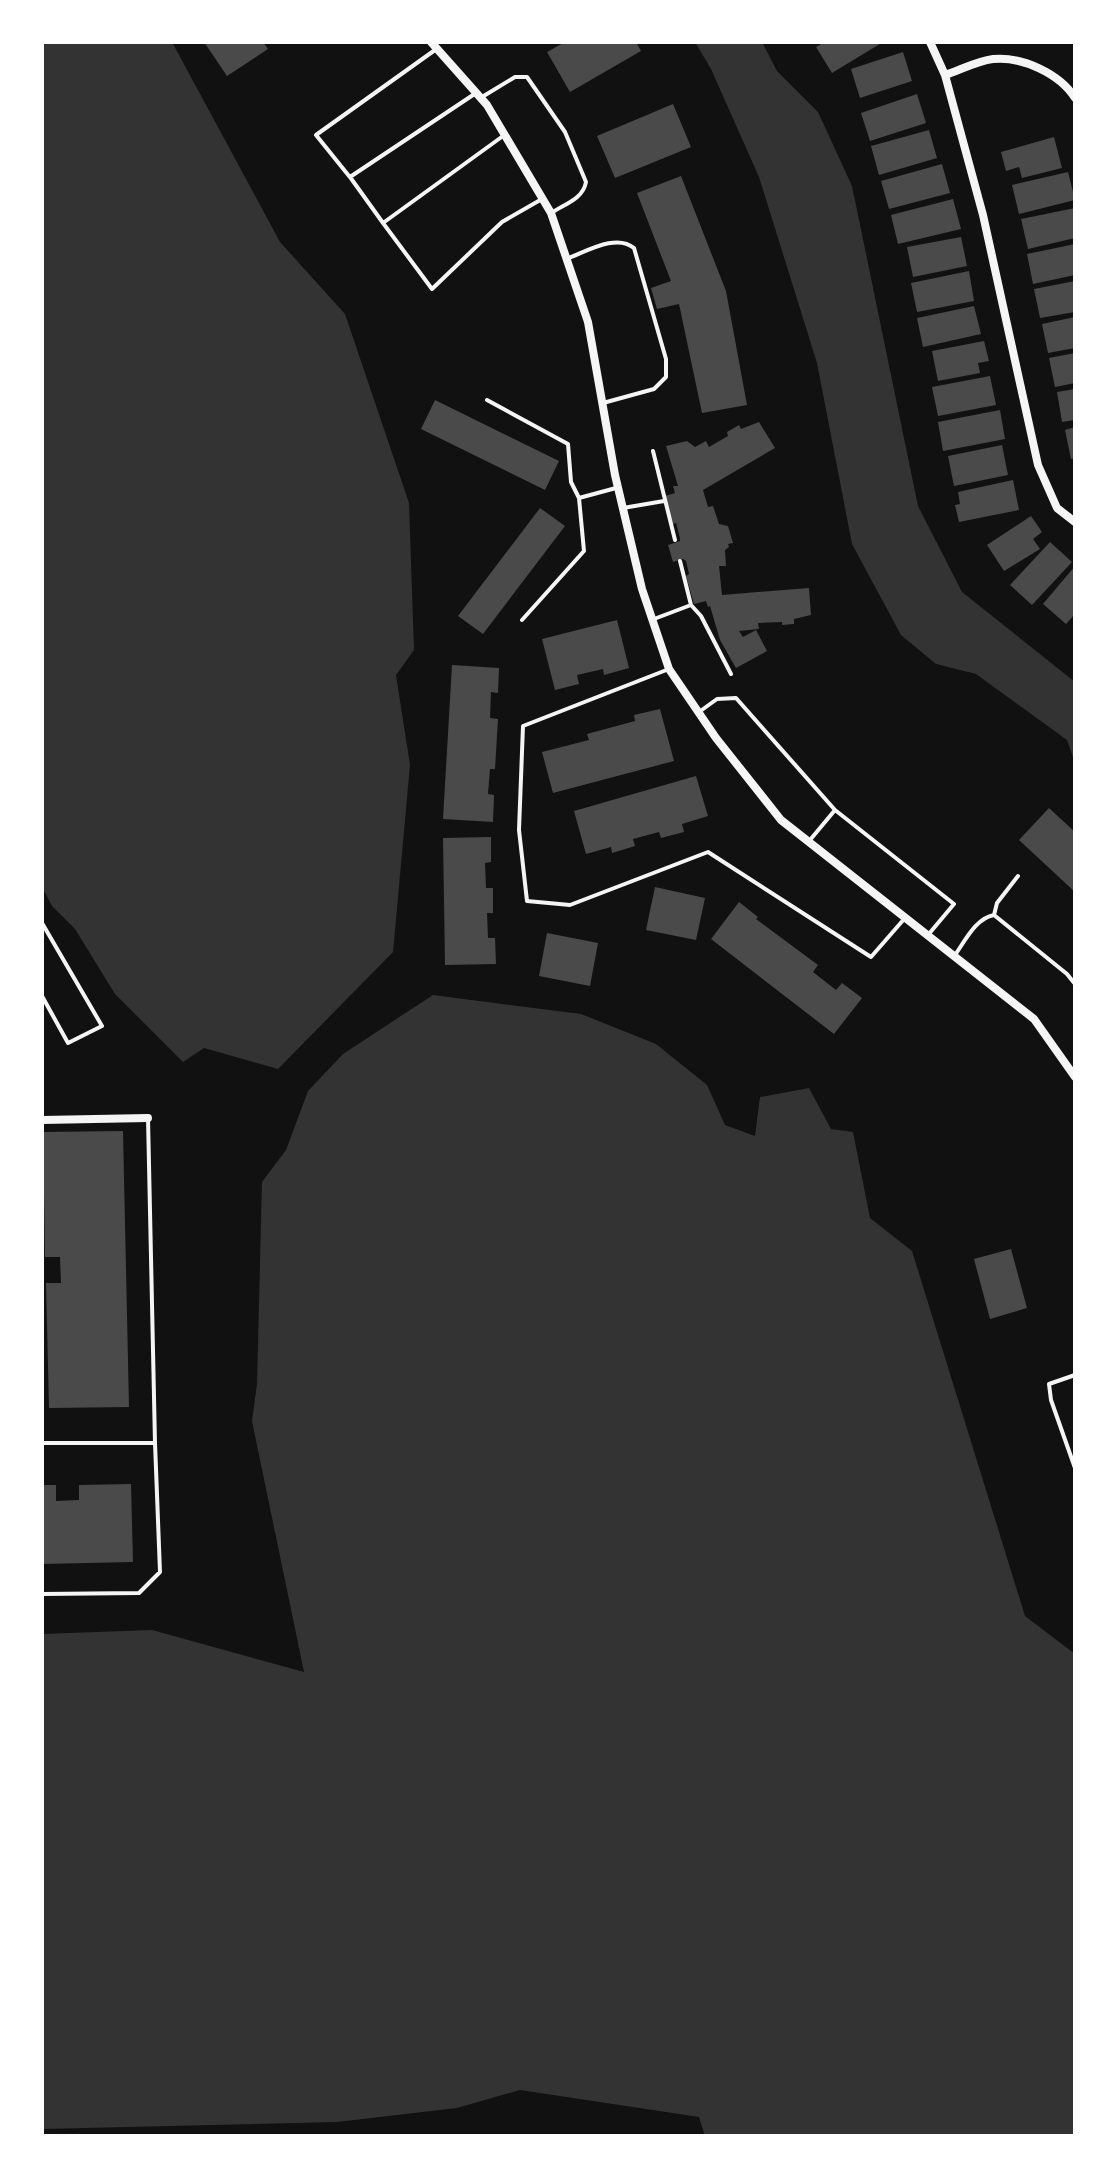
<svg xmlns="http://www.w3.org/2000/svg" width="1117" height="2178" viewBox="0 0 1117 2178" font-family="'Sofia Sans Condensed',sans-serif">
<rect width="100%" height="100%" fill="#111"/>
<!-- water -->
<path fill="#333" d="M42 42H172L280 242 345 314 409 503 414 650 396 675 410 765 393 952 278 1069 204 1048 183 1062 115 994 75 929 52 906 42 887Z
M695 42H762L777 71 818 112 852 186 918 506 962 592 1075 682V763L1067 740 976 674 936 664 901 635 852 544 817 363 759 177 711 69Z
M433 995 581 1014 656 1044 707 1085 725 1125 755 1136 760 1097 809 1088 831 1129 853 1132 870 1218 912 1251 1025 1616 1075 1654V2136H705L699 2117 520 2090 457 2108 337 2122 42 2129V1634L152 1630 304 1672 252 1421 257 1384 262 1182 286 1150 308 1091 343 1054Z"/>
<!-- building -->
<path fill="#4a4a4a" d="M204 42H263L268 49 227 76Z
M565 42H636L641 51 570 92 547 52Z
M825 42H883L832 73 816 47Z
M903 52 912 81 860 98 851 69Z
M917 94 926 123 870 141 861 113Z
M673 104 691 147 615 178 597 136Z
M929 130 937 158 879 175 871 146Z
M1054 137 1062 168 1022 178 1019 167 1006 171 1001 152Z
M942 164 950 193 889 209 881 181Z
M1068 172 1075 200 1019 214 1012 185Z
M681 176 726 291 747 405 702 413 679 304 657 309 651 288 671 281 637 193Z
M953 199 961 229 898 244 891 215Z
M1075 208V238L1028 249 1021 219Z
M961 237 967 266 913 277 907 247Z
M1075 244V275L1033 284 1027 254Z
M969 271 974 301 917 312 911 283Z
M1075 281V312L1040 318 1034 289Z
M974 306 981 334 923 347 917 318Z
M1075 317V348L1048 353 1042 324Z
M984 341 989 361 978 363 980 373 938 381 932 351Z
M1075 353V383L1055 387 1049 358Z
M990 376 996 405 938 416 932 387Z
M1075 389V420L1062 422 1057 392Z
M435 400 559 461 545 490 421 429Z
M1000 410 1005 439 943 451 938 422Z
M759 422 775 448 703 490 708 507 713 506 719 524 728 526 733 543 728 544 729 547 725 550 726 566H719L722 595 809 588 811 615 794 619V624L782 625V622L758 623 759 629 739 631 743 637 756 630 767 651 736 668 720 640 710 606 708 607 706 601 694 604 686 576 689 574 686 561 683 559 673 562 668 545 680 541V538L676 523 673 524 665 496 675 493 673 486H678L666 446 687 441 695 447 706 441 709 447 728 436 727 432 739 425 741 429Z
M1075 427V458L1071 459 1065 430Z
M1002 445 1008 475 954 486 948 456Z
M1013 480 1019 510 959 522 955 505 960 504 958 492Z
M540 508 565 526 483 634 458 616Z
M1031 516 1042 532 1033 539 1040 549 1004 571 987 545Z
M1050 542 1072 562 1032 605 1010 585Z
M1075 566V614L1066 624 1043 604Z
M617 620 629 668 604 675 603 669 577 675 579 684 555 690 542 639Z
M452 665 499 668 498 693 491 692 490 718 498 719 495 769H490L488 794 494 795 493 822 443 819Z
M660 709 674 761 553 793 542 752 589 740 587 734 635 721 634 715Z
M696 776 708 816 682 824 684 832 661 838 659 832 633 839 635 846 612 853 611 847 586 854 574 811Z
M1049 808 1075 832V892L1019 840Z
M491 837V862L485 863 486 888H493V913H487L488 938H495L496 964 445 965 443 838Z
M655 887 705 898 696 940 646 930Z
M739 902 758 917 756 919 818 965 813 972 836 990 842 983 862 998 834 1034 711 939Z
M547 933 598 943 590 986 539 976Z
M123 1131 129 1407 49 1408 46 1283H61L60 1257H45L43 1132Z
M1011 1249 1027 1308 990 1319 974 1259Z
M131 1484 133 1562 42 1564V1485H56V1501L79 1500V1485Z"/>
<g fill="none" stroke-linecap="round" stroke-linejoin="round">
<!-- service -->
<path stroke="#f5f5f5" stroke-width="4" d="M476 93 350 177 383 223 503 136
M482 97 515 77H527L565 132 586 182C583 199 565 204 553 212
M349 176 316 135 435 50
M383 223 432 289 502 222 542 199
M566 259C586 252 616 233 634 248L666 359V377L654 389 603 403
M487 400 568 444 571 482 579 498
M653 451 675 540
M623 508 664 501
M680 561 691 605
M654 619 691 605 701 616 731 674
M522 620 584 551 579 498 616 488
M669 669 523 726 519 830 527 901 570 905 708 852 871 957 905 918
M699 712 717 699 736 698 835 810
M810 840 835 810 954 904 928 935
M994 915 997 903 1018 876
M42 923 102 1026 68 1043 42 996
M955 955C965 941 976 918 994 915L1067 974 1075 984
M1075 1375 1049 1384 1051 1400 1075 1468
M42 1443H155L148 1118
M42 1594 139 1593 160 1572 155 1443"/>
<!-- minor -->
<path stroke="#f5f5f5" stroke-width="8" d="M431 42 487 105 551 213 588 322 615 475 642 589 669 669 716 738 781 820 1034 1019 1075 1077
M930 42 945 75 983 215 1038 465 1057 508 1075 522
M945 75C960 70 977 61 993 59 1022 56 1060 74 1075 98
M42 1120 148 1118"/>
</g>
<!-- border -->
<rect width="1117" height="2178" fill="none" stroke="#ffffff" stroke-width="88"/>
</svg>
